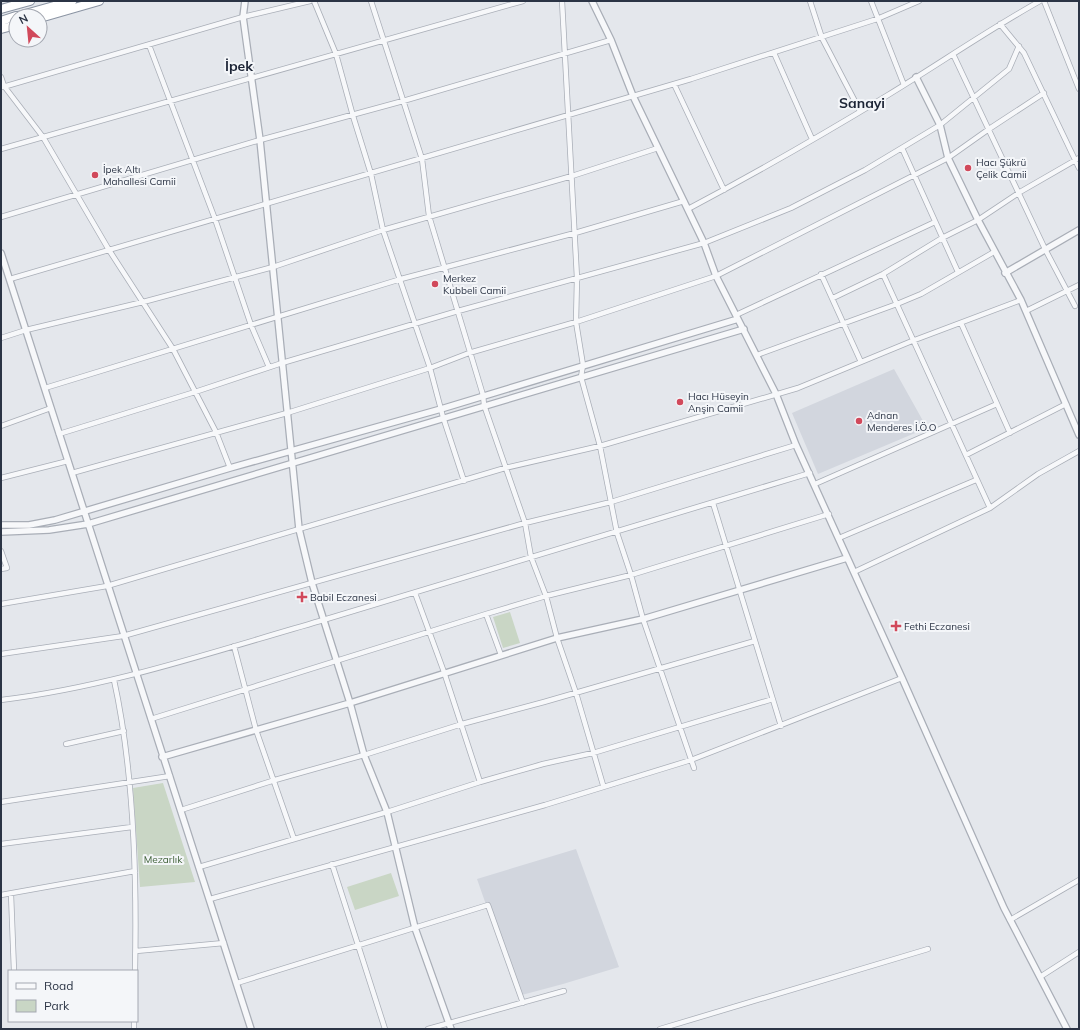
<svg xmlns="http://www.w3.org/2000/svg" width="1080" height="1030" viewBox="0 0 1080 1030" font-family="Mulish,sans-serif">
<rect width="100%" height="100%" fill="#e4e7ec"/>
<!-- built -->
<path fill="#d2d6de" d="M894 369 927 428 818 474 792 413Z
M576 849 619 967 563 984 518 996 477 879Z"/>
<!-- green -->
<path fill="#c9d6c5" d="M510 612 520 643 503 648 493 617Z
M163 783 195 882 140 887 133 788Z
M391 873 399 896 355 910 347 887Z"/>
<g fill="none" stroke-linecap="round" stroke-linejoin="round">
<defs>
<path id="minor" d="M314 1 336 54 353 116 371 174 383 230 430 368 443 417 464 481
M371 1 422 159 429 216 483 395 484 405 525 523 531 557 546 596 557 638 576 693 603 785
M562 1 577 278 576 322 583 365 581 377 600 446 617 533 631 575 643 619 694 768
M810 1 822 38 860 111
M871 1 904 85
M1044 1 1079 89
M1000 24 1024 53 1079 168
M149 45 215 219 251 325 269 367
M774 53 812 139
M953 54 1045 249 1075 306
M1 77 4 86 43 137 109 250 173 349 216 432 230 468
M674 84 724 190
M3 87 243 17 310 1
M902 148 958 272
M1 149 523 1
M688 209C756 173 822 135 888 95 939 64 988 30 1040 1
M1 217 260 140 403 101 611 40
M821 274 861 362
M883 274 990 508
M10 279 691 79 877 19 919 1
M833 298 883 274 942 238 978 220 1020 192 1079 158
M1026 311 1079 285
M736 315 935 222
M961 323 1010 433
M1 338 26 330 143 302 273 267 383 230 572 176 658 148
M757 355 897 304 921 294 994 252
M45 388 401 279 575 233 684 201
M1 426 51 408
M59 434 195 392 282 363 458 311 704 243 791 208 865 170 940 125 1009 69 1019 46
M966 455 1066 404
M72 473 287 413 430 368 469 353 576 322 716 276 948 158 989 129 1044 93
M1 478 68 461
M815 484 997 404
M713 503 781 726
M839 538 976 480
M1 551 7 568 1 569
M854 572 990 508 1038 474 1079 451
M415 593 444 672 480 782
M1 604 107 586 505 468 600 446 798 388 912 341 1021 300
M486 614 501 655
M234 646 256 730 294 839
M1 654 123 636 525 523 611 502 796 445
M114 680C134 771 137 878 135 971
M1 700C110 687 215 651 320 621 484 573 647 523 810 473
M151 719 486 614 546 596 631 575 829 514
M66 744 124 731
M1 802 170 776
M181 810 275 780 364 755 462 724 544 702 755 641
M1 844 132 827
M332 864 385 1029
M199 867 387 812 480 782 543 764 593 753 773 699
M11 894 14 971
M1 895 135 871
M210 899 545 805 691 760 902 678
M1010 920 1079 880
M136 951 224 943
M1040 977 1079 952
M237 983 488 905 523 1003
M134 1029V1021
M428 1029 564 991
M660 1029 928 949"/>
<path id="tertiary" d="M245 1 243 17 260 140 299 529 312 583 350 703 364 755 387 812 415 928 451 1029
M592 1 611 40 633 96 704 243 716 276 776 394 796 445 902 678 1004 908 1067 1029
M916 77 940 125 948 158 978 220 1021 300 1079 435
M1 253 251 1029
M1005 273 1079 230
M1 525H29L55 520 230 468 441 409 738 319
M1 532 49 530 88 524 744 329
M162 757 350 703 557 638 643 619 847 558"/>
<path id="trunk" d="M1 9 30 1
M18 16 72 1
M40 18 99 1
M1 21 16 16
M1 29 16 25"/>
</defs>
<!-- minor casing -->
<use href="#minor" stroke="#a9aeb7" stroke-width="6"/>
<!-- tertiary casing -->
<use href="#tertiary" stroke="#a9aeb7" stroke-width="8"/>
<!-- trunk casing -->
<use href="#trunk" stroke="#8b94a3" stroke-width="10"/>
<!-- minor -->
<use href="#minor" stroke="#f7f8fa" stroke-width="4.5"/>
<!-- tertiary -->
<use href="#tertiary" stroke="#f7f8fa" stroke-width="5.5"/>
<!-- trunk -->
<use href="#trunk" stroke="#fff" stroke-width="8"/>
</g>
<!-- markers -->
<g fill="#d1495b" stroke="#f4f6f9" stroke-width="1.5">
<circle cx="968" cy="168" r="4"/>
<circle cx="95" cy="175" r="4"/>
<circle cx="435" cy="284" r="4"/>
<circle cx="680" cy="402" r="4"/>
<circle cx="859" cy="421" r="4"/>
<path d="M300 591h4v4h4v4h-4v4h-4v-4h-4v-4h4z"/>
<path d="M894 620h4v4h4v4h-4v4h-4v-4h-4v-4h4z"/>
</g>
<g text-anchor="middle" stroke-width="4" stroke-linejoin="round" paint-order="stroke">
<!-- poi labels -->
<g font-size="10" fill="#2b3445" stroke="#f4f6f9" text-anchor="start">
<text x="976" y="166">Hacı Şükrü<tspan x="976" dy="12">Çelik Camii</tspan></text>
<text x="103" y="173">İpek Altı<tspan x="103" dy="12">Mahallesi Camii</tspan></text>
<text x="443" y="282">Merkez<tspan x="443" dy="12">Kubbeli Camii</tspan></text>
<text x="688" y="400">Hacı Hüseyin<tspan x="688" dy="12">Anşin Camii</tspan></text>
<text x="867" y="419">Adnan<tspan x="867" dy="12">Menderes İ.Ö.O</tspan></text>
<text x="310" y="601">Babil Eczanesi</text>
<text x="904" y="630">Fethi Eczanesi</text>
</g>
<!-- park labels -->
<g font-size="10" fill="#3f6138" stroke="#f4f6f9">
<text x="163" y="863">Mezarlık</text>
</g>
<!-- district labels -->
<g font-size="14" font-weight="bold" fill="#1d2536" stroke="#f4f6f9">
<text x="239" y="71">İpek</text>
<text x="862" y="108">Sanayi</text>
</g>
</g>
<!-- border -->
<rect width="1080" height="1030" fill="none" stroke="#2b3445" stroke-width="4"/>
<!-- legend -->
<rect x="8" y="970" width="130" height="52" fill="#f4f6f9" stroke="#a4a8b1"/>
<rect x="16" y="983" width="20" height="6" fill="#f7f8fa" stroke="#a4a8b1"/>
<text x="44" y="990" font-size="12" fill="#2b3445">Road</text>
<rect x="16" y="1000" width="20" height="12" fill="#c9d6c5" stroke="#a4a8b1"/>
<text x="44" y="1010" font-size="12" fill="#2b3445">Park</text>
<!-- north arrow -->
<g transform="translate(28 28) rotate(333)"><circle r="19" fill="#f4f6f9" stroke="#a4a8b1"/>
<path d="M0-3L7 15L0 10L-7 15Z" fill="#d1495b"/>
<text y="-6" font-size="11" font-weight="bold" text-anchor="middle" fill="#2b3445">N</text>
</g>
</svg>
